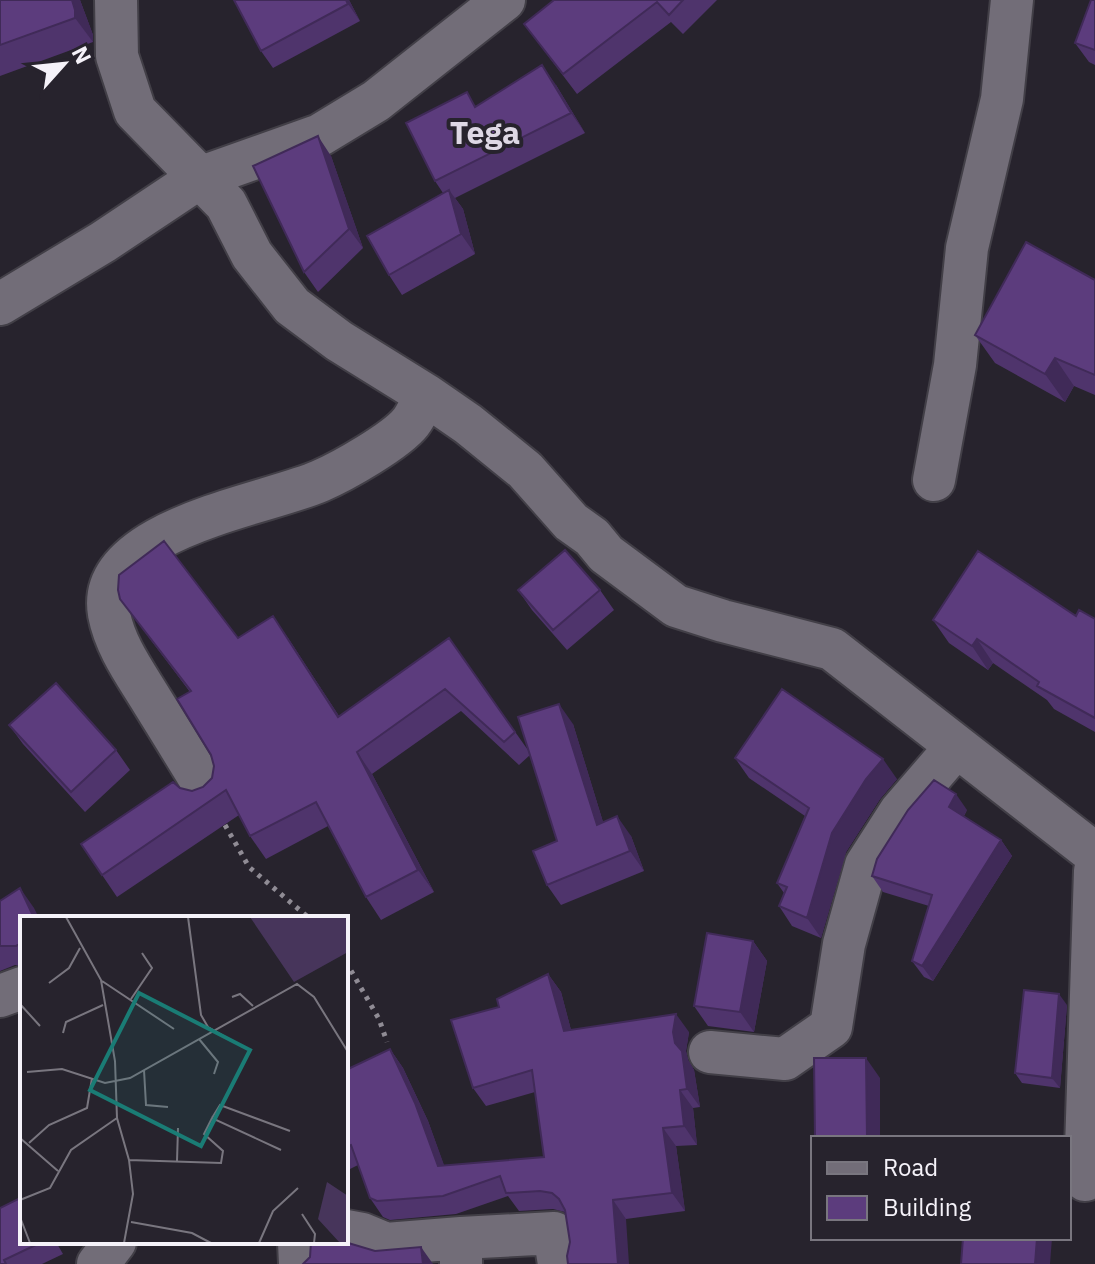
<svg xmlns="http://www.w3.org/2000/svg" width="1095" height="1264" viewBox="0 0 1095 1264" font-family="'IBM Plex Sans',sans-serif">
<rect width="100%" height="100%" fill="#27232d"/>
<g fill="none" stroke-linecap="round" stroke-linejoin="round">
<defs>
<path id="street" d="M116 0 117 56 135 111 226 204 252 255 292 306 339 341 426 395 468 424 525 470 571 522 592 537 606 554 676 606 723 621 832 649 1095 854
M0 304 103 242 199 178 320 135 376 101 504 0
M934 480 955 365 967 248 1002 99 1012 0
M206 789C188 759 170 730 152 701 135 673 115 646 109 614 94 529 266 505 320 481 343 471 396 441 411 422 417 414 421 403 426 395
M0 996 22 988
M710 1052 785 1059 831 1027 844 944 866 865 900 812 956 747
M1085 1180 1095 871
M346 1231 362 1234 386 1244 461 1238V1264
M461 1238 554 1233 559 1264
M299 1242 300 1264
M98 1264 115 1242"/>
</defs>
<!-- street casing -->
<use href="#street" stroke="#423f47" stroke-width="46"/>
<!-- path -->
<path stroke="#908c95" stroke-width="5" stroke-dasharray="4 6" stroke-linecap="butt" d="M225 825 249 867 309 918
M346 962 379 1019 387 1042"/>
<!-- street -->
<use href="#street" stroke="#726d78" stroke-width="42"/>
</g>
<!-- wall -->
<path fill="#4f346c" d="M0 0H80L93 35V42L0 76Z
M349 0 360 21 273 68 261 51Z
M554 0H717L683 34 671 22 577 94 524 24Z
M1095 0V65L1089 62 1075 43Z
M556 85 585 133 455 198 463 209 475 254 402 295 389 275 443 193 435 181 477 106Z
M331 156 363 248 318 292 304 272Z
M1095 280V395L1074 386 1065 402 995 363 975 335Z
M518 590H600L614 610 567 650 532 610Z
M120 599 238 638H288L339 716 449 638 530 753 573 724 603 822 631 836 644 871 561 905 547 885 557 841 530 755 519 765 461 711 372 774 434 892 381 920 366 897 328 826 266 859 250 836 239 815 117 897 81 844 180 788 192 791 203 787 212 778 214 766 190 692Z
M1076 616 1095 619V732L1054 709 1047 700 993 663 988 670 949 643 933 620Z
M9 725 116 750 130 770 85 812 23 744Z
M735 758 897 779 880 799 846 852 821 938 792 926 779 906 784 893 777 883 805 816 749 778Z
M967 810 964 816 1001 840 1012 856 933 981 924 977 912 961 929 906 883 892 872 876Z
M0 901 34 908 22 918V966L15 965 0 971Z
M753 941 767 961 754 1032 708 1026 694 1006Z
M548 974 561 992 571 1030 689 1032 686 1051 688 1060 694 1070 700 1107 693 1108 697 1145 676 1146 685 1211 626 1219 570 1242 565 1212 553 1209 519 1211 508 1196 456 1214 390 1220 383 1217 370 1198 358 1165 346 1171V1070L390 1049 403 1068 428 1121 444 1166 544 1157 535 1092 486 1106 473 1088 499 1007Z
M1067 1005 1060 1088 1022 1083 1015 1073Z
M22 1242H56L63 1254 42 1264H0Z"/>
<!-- shaded-wall -->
<path fill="#402a58" d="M72 0H80L93 35V42L75 18Z
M346 0H349L360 21 348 4Z
M542 65 556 85 585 133 571 113Z
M318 136 331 156 363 248 349 229Z
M449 190 463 209 475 254 461 234Z
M1055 358 1074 386 1065 402 1045 374Z
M273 616 288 638 354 739 338 717Z
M977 639 993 663 988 670 972 646Z
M559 704 573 724 610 845 597 825Z
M357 752 372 774 434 892 418 870Z
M883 759 897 779 880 799 846 852 821 938 807 918 832 833 866 779Z
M956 794 967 810 960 823 949 807Z
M617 816 631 836 644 871 630 851Z
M1001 840 1012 856 933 981 922 966Z
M20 888 34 908 39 918H34Z
M753 941 767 961 754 1032 740 1012Z
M548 974 561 992 576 1049 564 1031Z
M1059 994 1067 1005 1060 1088 1052 1078Z
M676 1014 689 1032 686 1051 688 1060 694 1070 700 1107 687 1089 675 1043 673 1032Z
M390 1049 403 1068 428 1121 451 1184 438 1166Z
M866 1058 880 1078V1138H867Z
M680 1090 693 1108 697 1145 684 1126Z
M663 1128 676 1146 685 1211 672 1193Z
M613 1200 626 1219 629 1264H618Z
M1037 1238H1052L1050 1264H1035Z
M421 1247 433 1264H423Z"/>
<!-- building -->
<path fill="#5c3c7d" stroke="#402a58" stroke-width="2" d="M0 0H72L75 10V18L0 45Z
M234 0H346L348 4 261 51Z
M554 0H683L669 15 657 2 563 74 524 24Z
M1091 0H1095V50L1075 43Z
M542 65 571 113 435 181 406 123 467 92 475 107Z
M318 136 349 229 304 272 253 166Z
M449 190 461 234 389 275 367 236Z
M1026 242 1095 280V375L1055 358 1045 374 975 335Z
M164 541 238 638 273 616 338 717 449 638 515 732 504 742 445 689 357 752 418 870 366 897 316 802 250 836 226 790 102 875 81 844 173 782 180 788 192 791 203 787 212 778 214 766 211 755 177 699 191 691 120 599 118 590 119 575Z
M565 550 600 590 553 630 518 590Z
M978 551 1076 616 1079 610 1095 619V718L1037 686 1039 682 977 639 972 646 933 620Z
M56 683 116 750 71 792 9 725Z
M782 689 883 759 866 779 832 833 807 918 779 906 787 887 777 883 809 808 735 758Z
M559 704 597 825 617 816 630 851 547 885 533 851 557 841 518 717Z
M934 780 956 794 949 807 1001 840 922 966 912 961 932 895 872 876 877 859 908 810Z
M20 888 34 918H22V943L16 946H0V901Z
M707 933 753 941 740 1012 694 1006Z
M548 974 564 1031 676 1014 673 1032 675 1043 682 1051 687 1089 680 1090 684 1126 663 1128 672 1193 613 1200 618 1264H568L567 1256 570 1242 565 1210 559 1199 552 1193 540 1191 506 1193 500 1176 443 1196 377 1201 370 1198 351 1145 346 1147V1070L390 1049 415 1103 438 1166 544 1157 532 1070 473 1088 451 1020 499 1007 497 999Z
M1024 990 1059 994 1052 1078 1015 1073Z
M814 1058H866L867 1138H815Z
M22 1197V1242H42L4 1260 6 1264H0V1208Z
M963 1238H1037L1035 1264H961Z
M311 1242H345L375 1251 421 1247 423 1264H303L310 1257Z"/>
<g text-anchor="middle" stroke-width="8" stroke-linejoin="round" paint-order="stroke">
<!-- quarter labels -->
<g font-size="32" font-weight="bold" fill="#ded8e5" stroke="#27232d">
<text x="485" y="144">Tega</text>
</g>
</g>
<!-- overview -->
<g transform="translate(20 916)">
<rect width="328" height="328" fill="#27232d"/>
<path d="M230 1H328V36L274 66ZM307 266 328 280V327H320L298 303Z" fill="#47355b"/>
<path fill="none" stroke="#79767f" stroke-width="2" d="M46 1 81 64 95 145 97 202 109 244 201 247 203 235 184 218 192 202 261 234M82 1H143M168 1 181 99 188 111 223 131M82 65 154 113M29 67 49 52 60 32M212 81 220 78 233 90M111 83 132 52 122 37M0 88 20 110M43 117 46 106 83 89M179 123 198 146 194 158M124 154 126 189 148 191M7 156 42 153 85 167 110 162 277 68 294 81 328 136M192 202 200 189 270 215M0 222 38 255M9 227 29 209 67 192 72 162M157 245 158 212M0 284 30 272 51 234 97 202M282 298 295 318 294 327M0 301 10 327M111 306 172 317 191 327M104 327 113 278 109 244M239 327 253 295 278 272"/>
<path fill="#1a7c75" fill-opacity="0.15" stroke="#1a7c75" stroke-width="4" d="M119 77 230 134 181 230 70 174Z"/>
<rect width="328" height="328" fill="none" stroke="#f5f2f9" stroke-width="4"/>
</g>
<!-- legend -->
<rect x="811" y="1136" width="260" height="104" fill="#27232d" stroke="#79767f" stroke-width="2"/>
<rect x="827" y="1162" width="40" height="12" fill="#726d78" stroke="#79767f" stroke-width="2"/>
<text x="883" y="1176" font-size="24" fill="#f5f2f9">Road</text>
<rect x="827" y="1196" width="40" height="24" fill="#5c3c7d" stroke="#79767f" stroke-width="2"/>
<text x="883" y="1216" font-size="24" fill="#f5f2f9">Building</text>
<!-- north arrow -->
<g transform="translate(64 64) rotate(63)" stroke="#27232d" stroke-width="6" paint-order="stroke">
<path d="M0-6L14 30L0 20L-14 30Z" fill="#f5f2f9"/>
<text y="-12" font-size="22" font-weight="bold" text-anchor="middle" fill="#f5f2f9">N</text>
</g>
</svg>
